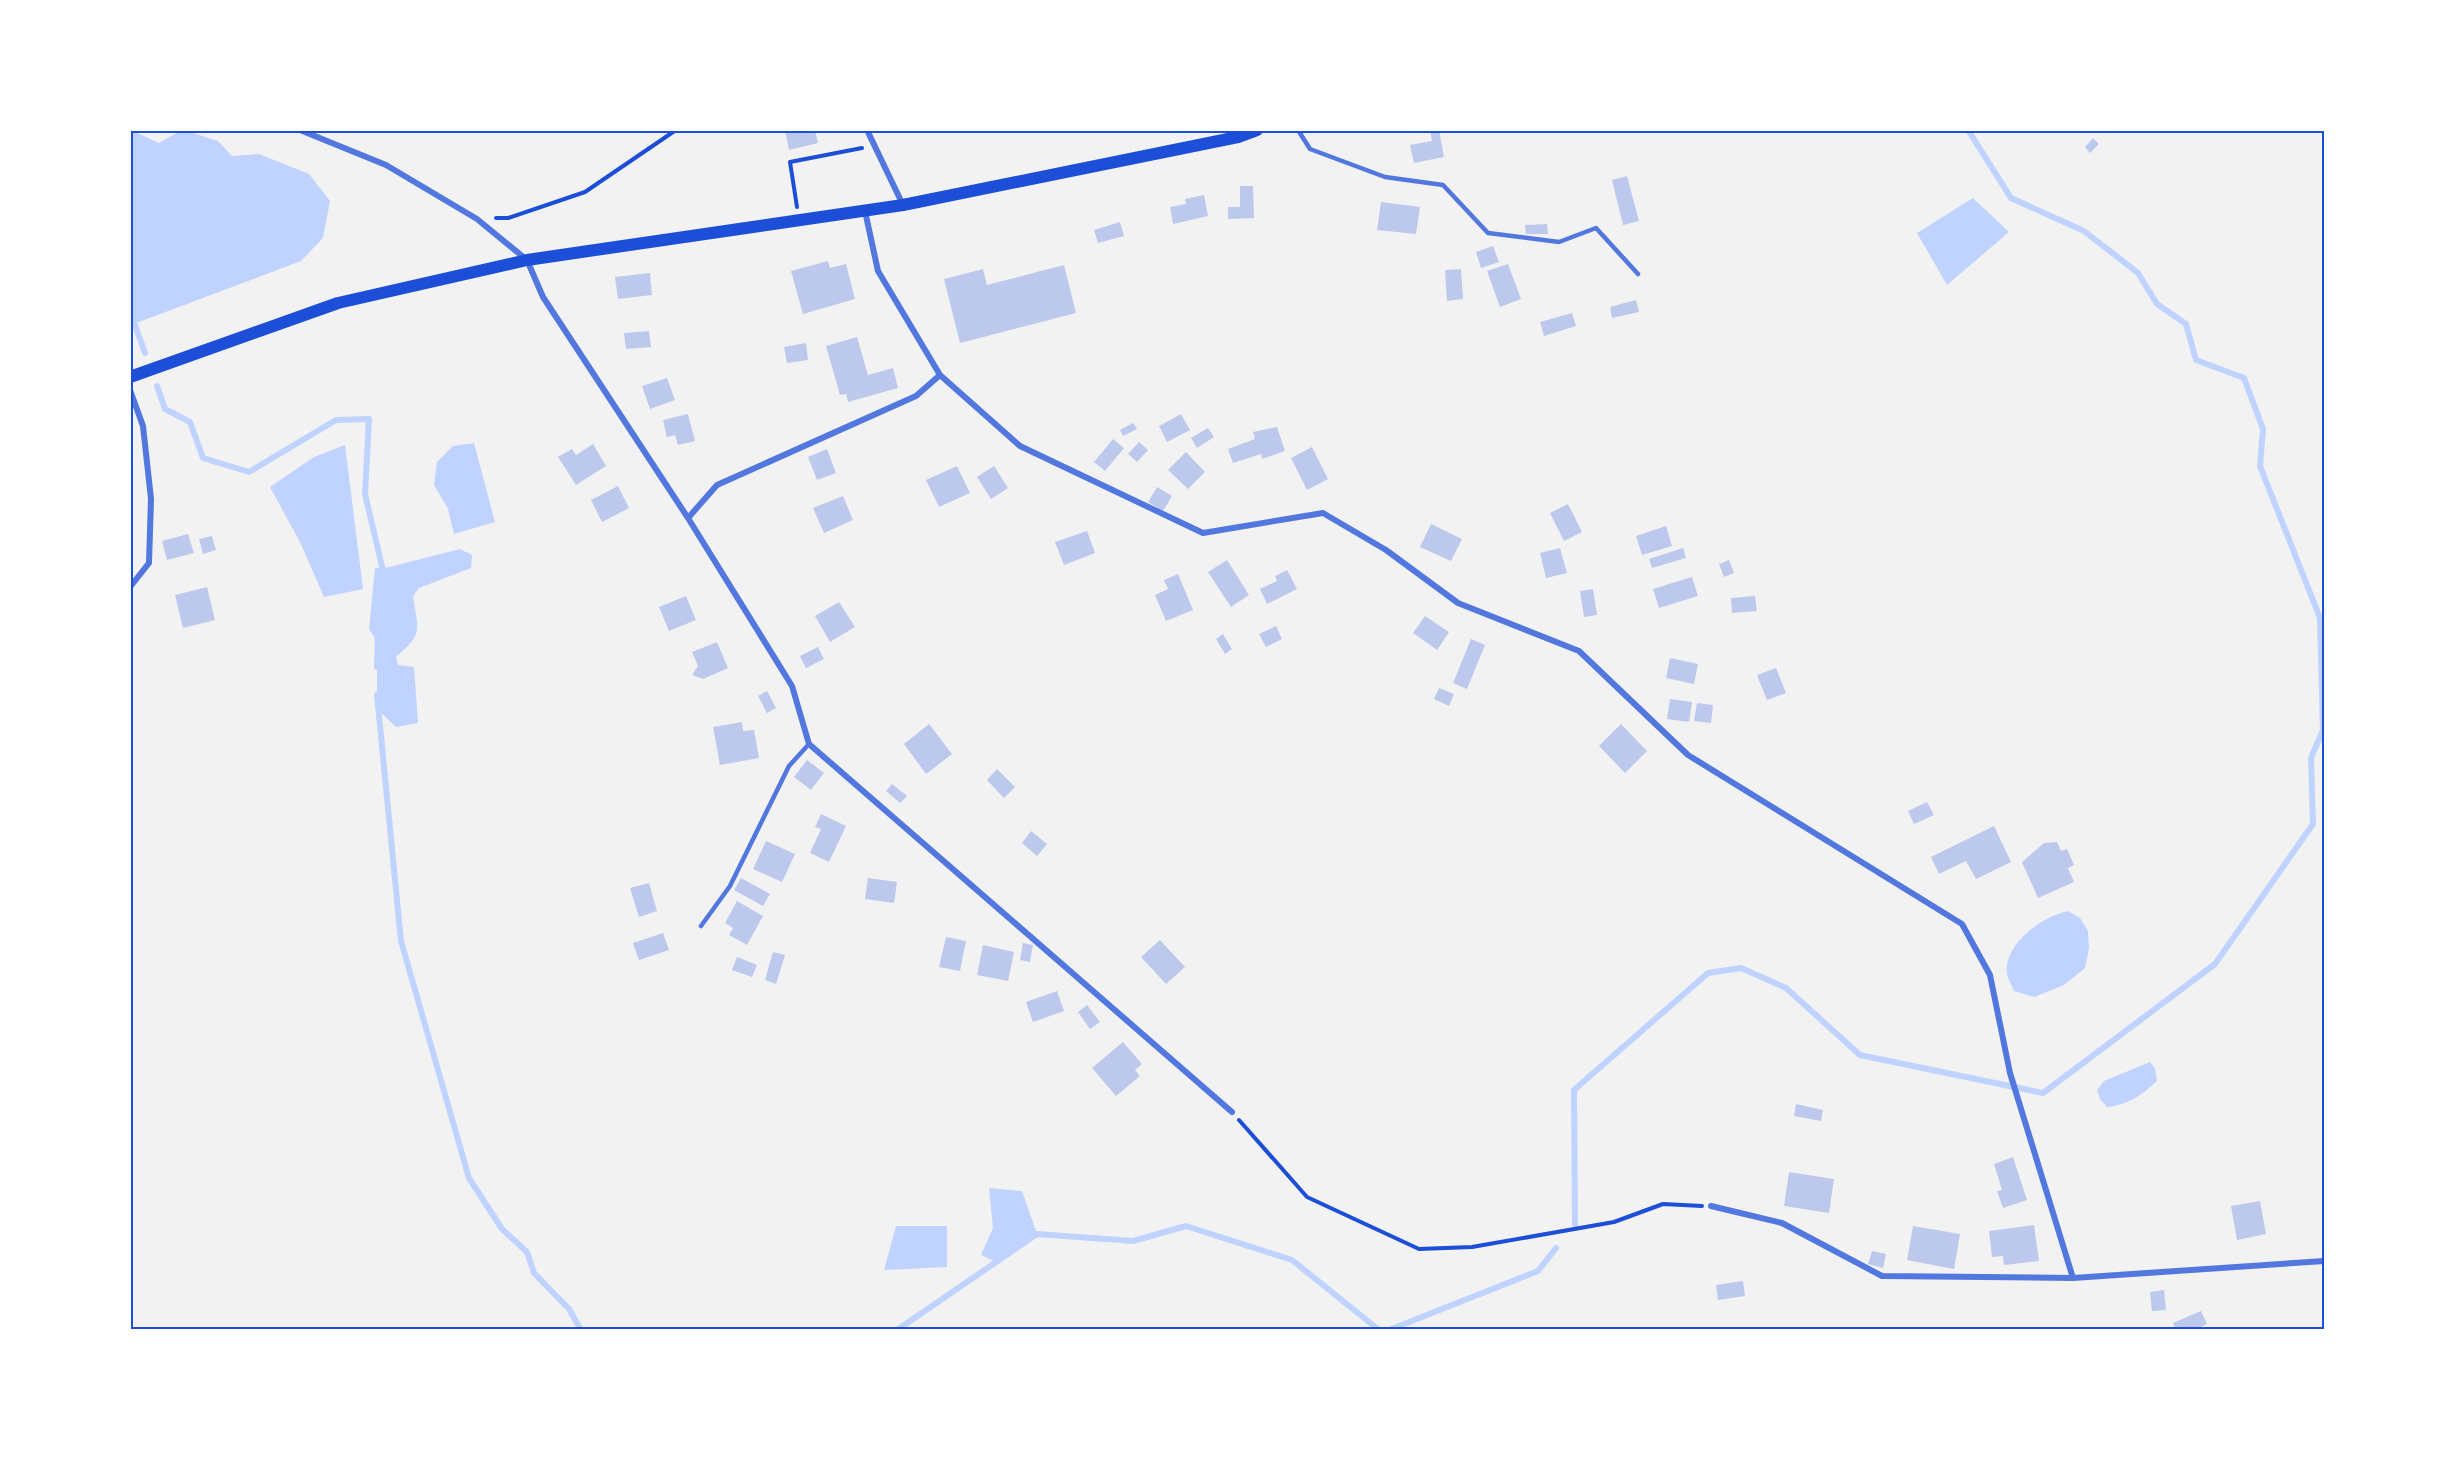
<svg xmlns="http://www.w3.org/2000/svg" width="2455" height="1460" viewBox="0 0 2455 1460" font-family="'Work Sans',sans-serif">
<rect width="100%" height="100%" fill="#f2f2f2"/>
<!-- water -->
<path fill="#bfd3fe" d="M131 130 159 143 180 131H187L218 141 232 156 259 154 309 174 330 201 323 238 301 261 131 325Z
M1973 198 2009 232 1947 285 1917 233Z
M474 443 495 522 454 534 448 509 434 485 437 462 453 446Z
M345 445 363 589 324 597 301 544 270 487 314 457Z
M460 549 472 555 471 568 419 588 413 596C418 631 424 633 396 657L398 665 414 667 418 723 396 727 377 709V641L369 629 375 568H385Z
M2068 911 2080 918 2088 931 2089 948 2085 968 2064 985 2034 997 2014 991C2012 986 2008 979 2007 974 2003 944 2043 916 2068 911Z
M2150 1062 2155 1068 2157 1081C2142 1095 2128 1105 2107 1107L2100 1099 2097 1090 2104 1081Z
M989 1188 1022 1191 1037 1234 996 1262 981 1255 993 1228Z
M896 1226H947V1267L884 1270Z"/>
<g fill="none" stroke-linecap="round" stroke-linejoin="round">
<!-- stream -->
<path stroke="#bfd3fe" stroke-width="6" d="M130 311 145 353
M157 386 165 409 190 422 203 458 249 472 336 420 369 419 365 494 384 575
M377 667 378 636
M377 695 401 941 469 1178 502 1229 527 1252 534 1273 569 1309 581 1330
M1575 1224 1574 1090 1708 973 1741 968 1786 988 1860 1055 2043 1093 2215 964 2313 824 2311 758 2323 730 2320 618 2260 466 2263 429 2244 378 2196 360 2186 324 2157 304 2138 273 2084 231 2011 198 1968 130
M897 1330 1037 1234 1133 1241 1186 1226 1292 1260 1379 1330
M1389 1330 1538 1271 1556 1248"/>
</g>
<!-- building -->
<path fill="#bdc9ec" d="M785 130H815L818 143 789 150Z
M1430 130H1439L1444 157 1414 163 1410 145 1432 141Z
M2093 138 2099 144 2090 153 2085 147Z
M1627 176 1639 221 1623 225 1612 180Z
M1240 186H1253L1254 218 1228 219V207H1240Z
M1204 195 1208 216 1173 224 1170 207 1186 204 1185 199Z
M1381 202 1420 207 1416 234 1377 230Z
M1120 222 1124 236 1098 243 1094 230Z
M1547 224 1548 234H1526L1525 225Z
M1493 246 1499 262 1481 268 1476 252Z
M828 261 830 268 846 264 855 299 803 314 791 271Z
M1508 264 1521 299 1500 307 1487 271Z
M1064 265 1076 313 960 343 944 279 983 269 987 285Z
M1461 269 1463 299 1447 301 1445 270Z
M650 273 652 295 618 299 615 277Z
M1636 300 1639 312 1612 318 1610 307Z
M1572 313 1576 326 1544 336 1540 322Z
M649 331 651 347 626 349 624 333Z
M857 337 868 375 893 368 898 388 848 402 846 394 840 395 826 346Z
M806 343 808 360 787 363 784 347Z
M667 378 675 400 650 409 642 386Z
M688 414 695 441 678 445 675 435 667 437 663 420Z
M1181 414 1190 430 1167 442 1159 426Z
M1133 423 1137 429 1123 436 1120 430Z
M1277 427 1285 451 1262 459 1261 454 1233 463 1228 449 1255 439 1253 432Z
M1208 428 1214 437 1197 448 1191 438Z
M1113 439 1124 448 1105 471 1094 462Z
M1139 442 1148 450 1137 462 1128 454Z
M593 444 606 466 576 485 558 457 572 449 576 455Z
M1312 447 1328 479 1307 490 1291 458Z
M827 449 836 473 817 480 808 457Z
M1186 452 1205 472 1188 489 1168 470Z
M957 466 970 493 939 507 926 480Z
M994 466 1008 488 991 499 977 477Z
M618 486 629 508 602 522 591 500Z
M1157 487 1172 496 1163 511 1148 502Z
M843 496 853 520 824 533 813 508Z
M1568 504 1582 532 1564 541 1550 513Z
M1431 524 1462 539 1451 561 1420 547Z
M1666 526 1672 546 1642 555 1636 536Z
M1087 531 1095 553 1064 565 1055 542Z
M188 534 194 553 167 560 162 541Z
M212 536 216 550 203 554 199 539Z
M1560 548 1567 573 1546 578 1540 553Z
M1683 548 1686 558 1652 568 1649 559Z
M1227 560 1249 595 1231 607 1208 572Z
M1729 560 1734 573 1724 577 1719 564Z
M1287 570 1297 589 1267 604 1260 589 1277 581 1275 576Z
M1178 574 1193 610 1166 621 1155 595 1168 589 1164 580Z
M1692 577 1698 596 1659 608 1653 589Z
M207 587 215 620 183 628 175 595Z
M1593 589 1597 615 1584 617 1580 591Z
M686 596 696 620 669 631 659 607Z
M1755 596 1757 611 1732 613 1731 598Z
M839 602 855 627 830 642 815 616Z
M1425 616 1449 632 1437 650 1413 633Z
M1276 626 1282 639 1266 647 1259 634Z
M1223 634 1232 649 1225 654 1216 639Z
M1471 639 1485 645 1467 689 1453 683Z
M717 642 728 668 703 679 692 675 698 666 692 652Z
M818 647 824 659 806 668 800 656Z
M1670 658 1698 664 1694 684 1666 678Z
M1776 668 1786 693 1767 700 1757 675Z
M1439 688 1454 694 1449 706 1434 699Z
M767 691 776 708 767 713 758 696Z
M1670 699 1692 702 1689 722 1667 719Z
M1697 703 1713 705 1711 723 1694 721Z
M742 722 743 731 754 730 759 758 720 765 713 727Z
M929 724 952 754 926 774 904 744Z
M1621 724 1647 751 1625 773 1599 746Z
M807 760 824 773 811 790 794 777Z
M997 769 1015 787 1004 798 987 780Z
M892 784 907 796 900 803 886 791Z
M1927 802 1934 815 1914 824 1908 811Z
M821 814 846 826 829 862 810 853 821 829 815 827Z
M1994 826 2011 862 1976 879 1966 861 1939 874 1931 857Z
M1031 831 1047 844 1037 856 1022 843Z
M766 841 795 854 782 882 753 869Z
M2057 842 2061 851 2067 849 2074 865 2068 868 2074 882 2038 898 2022 862 2044 843Z
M741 878 770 894 763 906 734 890Z
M868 878 897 882 894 903 865 899Z
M649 883 657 911 639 917 630 888Z
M737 901 763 916 747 945 729 935 733 928 725 923Z
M663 933 669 950 639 960 633 943Z
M946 937 966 941 960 971 939 967Z
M1160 940 1185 967 1166 984 1141 957Z
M1023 943 1033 945 1030 962 1020 960Z
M983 945 1014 952 1008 981 977 975Z
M773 952 785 955 776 984 765 980Z
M737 957 757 965 752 977 732 970Z
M1057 991 1064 1011 1033 1022 1026 1002Z
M1087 1005 1100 1022 1090 1029 1078 1012Z
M1123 1042 1142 1064 1135 1070 1140 1076 1116 1096 1092 1068Z
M1796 1104 1823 1110 1821 1121 1794 1116Z
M2013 1157 2027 1200 2003 1208 1997 1191 2002 1190 1994 1164Z
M1789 1172 1834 1179 1829 1213 1784 1206Z
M2260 1201 2266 1234 2237 1240 2231 1206Z
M2034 1225 2039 1261 2004 1265 2003 1256 1992 1257 1989 1231Z
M1913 1226 1960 1234 1954 1269 1907 1260Z
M1872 1251 1886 1254 1883 1268 1868 1264Z
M1743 1281 1745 1296 1718 1300 1716 1285Z
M2164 1290 2166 1310 2152 1311 2150 1292Z
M2201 1311 2207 1324 2195 1330H2176L2173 1323Z"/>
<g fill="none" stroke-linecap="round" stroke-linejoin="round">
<!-- path -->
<path stroke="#1d4ed8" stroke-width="4" d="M797 207 790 162 862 148
M496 218H508L585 192 676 130
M1239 1120 1307 1197 1419 1249 1472 1247 1614 1222 1663 1204 1702 1206"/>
<!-- service -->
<path stroke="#5277de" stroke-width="4.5" d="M1298 130 1310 149 1385 177 1443 185 1488 233 1559 242 1596 228 1638 274
M701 926 730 886 789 766 809 744"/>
<!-- minor -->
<path stroke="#5277de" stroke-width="6" d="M300 130 386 165 477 219 527 260 543 297 688 518 792 686 809 744 1232 1112
M867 130 903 205
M865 211 878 271 940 375 1020 446 1203 533 1323 513 1386 550 1458 603 1579 651 1688 755 1962 924 1990 975 2010 1073 2073 1278
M130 390 143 426 151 499 149 563 130 587
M688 518 717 485 916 396 940 375
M1711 1206 1782 1223 1882 1276 2073 1278 2324 1261"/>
<!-- secondary -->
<path stroke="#1d4ed8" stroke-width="12" d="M130 377 338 303 527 260 903 205 1238 137 1257 130"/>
</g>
<!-- border -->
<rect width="2455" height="1460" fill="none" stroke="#ffffff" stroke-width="264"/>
<rect x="132" y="132" width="2191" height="1196" fill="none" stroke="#1d4ed8" stroke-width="2"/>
</svg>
